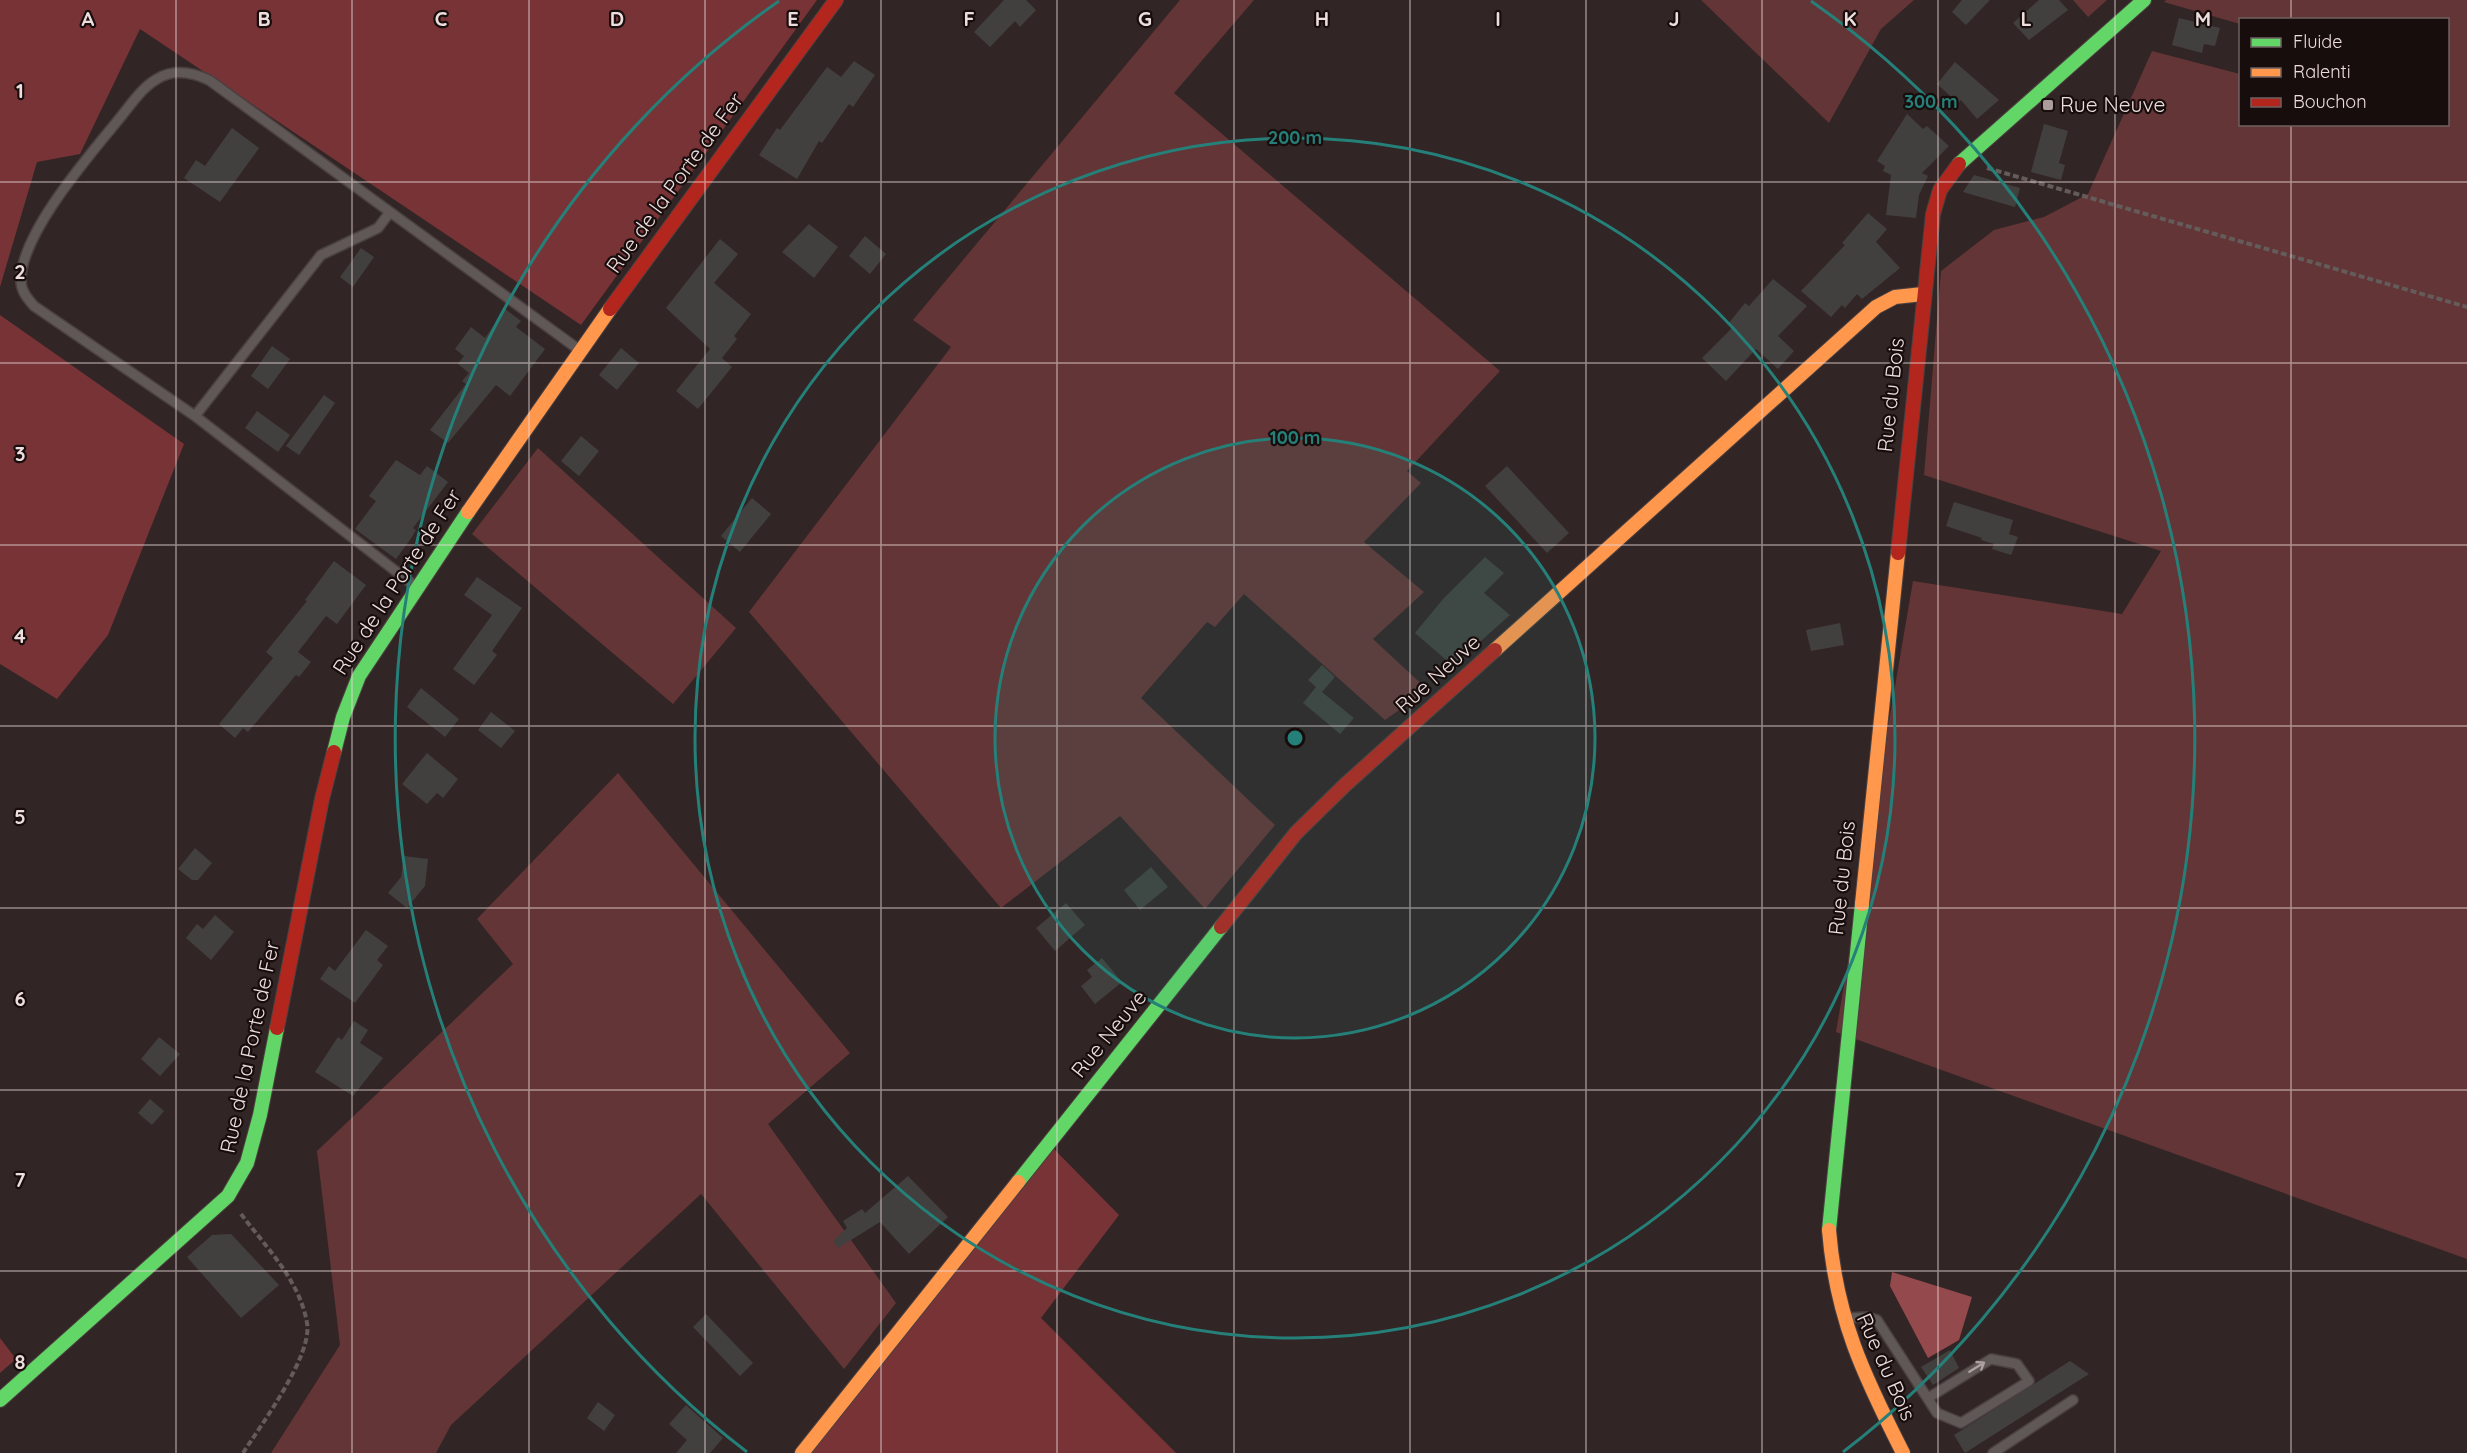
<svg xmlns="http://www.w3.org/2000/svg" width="2467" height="1453" viewBox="0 0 2467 1453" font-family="Quicksand,sans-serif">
<rect width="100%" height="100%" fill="#322525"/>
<!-- green -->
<path fill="#643536" d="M1180 0H1254L1174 93 1500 371 1407 471 1421 483 1364 542 1424 592 1373 639 1428 690 1385 720 1244 594 1215 627 1207 622 1141 698 1275 825 1205 909 1120 816 1001 908 749 612 951 347 913 320Z
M1701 0H1914L1881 29 1829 123Z
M2073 0H2107L2088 17Z
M2166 0H2467V1259L1836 1032 1913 581 2122 614 2161 551 1924 475 1941 271 1994 230 2044 217 2088 194 2152 51 2240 74V124H2448V20H2240V24L2164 2Z
M538 448 736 628 673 704 472 534Z
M618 773 850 1053 768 1124 896 1303 844 1369 701 1194 451 1425 436 1453H271L340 1345 317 1151 513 964 477 919Z"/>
<!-- forest -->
<path fill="#783336" d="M0 0H817L581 325 140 29 80 154 37 162 0 287Z
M0 315 184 444 108 635 57 699 0 664Z
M1052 1147 1119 1215 1041 1318 1176 1453H805Z
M0 1338 16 1359 0 1373Z"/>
<!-- water -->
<path fill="#94494c" d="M1892 1272 1972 1297 1959 1340 1928 1358 1890 1286Z"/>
<!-- building -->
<path fill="#42403e" d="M1004 0H1026L1036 10 1020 27 1015 21 990 47 974 32Z
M1962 0H1990L1966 25 1952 12Z
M2039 0H2059L2068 10 2029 40 2013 23Z
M2179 18 2220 28 2215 46 2204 44 2202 53 2172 45Z
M854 61 875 75 853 107 849 104 822 143 819 141 797 179 759 155 777 128 780 130 827 67 841 77Z
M1955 62 1999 100 1977 119 1961 100 1958 103 1937 84Z
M1907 114 1923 129 1927 126 1949 146 1922 173 1928 176 1919 195 1916 218 1886 215 1891 175 1883 171 1885 166 1877 161Z
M2044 124 2068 131 2059 163 2065 165 2061 180 2031 172Z
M232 128 259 148 220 202 184 178 196 160 205 166Z
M1974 175 2020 188 2015 207 1963 192Z
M1868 213 1887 229 1876 242 1900 268 1862 299 1857 294 1845 308 1842 305 1831 317 1801 291 1845 245 1842 243Z
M809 224 838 247 814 278 782 252Z
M865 236 886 254 870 274 849 256Z
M720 239 738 254 714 283 751 314 734 336 737 339 722 358 732 367 698 409 676 391 710 349 666 308Z
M361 248 374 257 353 287 340 277Z
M1773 279 1807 306 1778 336 1794 351 1778 369 1756 349 1726 381 1702 358 1732 328 1728 324 1745 303 1749 306Z
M505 309 521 321 516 327 545 349 510 396 496 385 448 443 430 430 466 384 462 381 469 373 458 364 464 356 455 349 471 327 485 338Z
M272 346 290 359 268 389 251 376Z
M621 348 639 363 617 390 599 375Z
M324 395 335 403 299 455 286 446Z
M257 411 290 435 278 452 245 428Z
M581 436 599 451 579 476 561 461Z
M396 460 420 475 427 466 448 482 413 528 416 530 412 537 396 559 355 529 376 501 369 496Z
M1507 466 1569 533 1547 553 1485 486Z
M752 498 771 514 740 552 721 536Z
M1954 502 2013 520 2009 534 2018 537 2011 555 1992 549 1994 544 1981 540 1982 538 1946 526Z
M1485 557 1504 573 1484 593 1510 615 1453 666 1415 633 1443 599Z
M334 561 366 585 337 624 326 616 298 652 311 662 299 677 296 675 248 732 243 728 235 738 219 724 273 658 266 652 307 601 305 600Z
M477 577 522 608 492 651 497 655 474 685 453 669 492 615 464 595Z
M1840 623 1844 645 1811 651 1806 630Z
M1322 665 1335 677 1322 692 1354 718 1340 734 1303 703 1316 687 1308 680Z
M421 688 459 719 445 737 407 707Z
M491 712 515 731 501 748 478 730Z
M427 753 458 779 443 798 437 793 427 804 402 784Z
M195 848 212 863 198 880H192L178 869Z
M404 856 428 859 425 886 407 908 388 893 401 877Z
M1151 867 1168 887 1140 910 1124 890Z
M1066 903 1085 925 1055 951 1036 928Z
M215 915 234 932 211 960 186 938 197 924 203 929Z
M366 930 388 946 377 960 383 965 355 1003 320 979 329 966 335 971Z
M1102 958 1122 982 1095 1004 1081 986 1092 977 1087 970Z
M354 1021 368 1030 360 1043 383 1058 353 1096 315 1072 338 1037 342 1040Z
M159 1037 180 1054 160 1076 141 1059Z
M150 1099 164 1111 152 1125 138 1113Z
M908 1176 948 1217 909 1254 880 1222 838 1248 833 1241 847 1228 843 1221 862 1209 865 1213Z
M231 1234 279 1285 241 1318 187 1257 212 1235Z
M706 1314 753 1363 740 1376 693 1327Z
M1950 1350 1959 1368 1933 1385 1921 1367Z
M2070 1361 2089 1374 1965 1453 1954 1435Z
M598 1402 615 1415 604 1431 587 1418Z
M686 1405 723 1438 710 1453H676L687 1440 669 1424Z"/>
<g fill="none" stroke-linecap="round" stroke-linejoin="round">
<defs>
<path id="lane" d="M390 212 378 228 321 255 195 416 415 586
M195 416 34 306C27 298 20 290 21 278 23 231 89 156 119 119 130 106 141 88 157 79 174 68 192 72 209 80L578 349
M1847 1318 1868 1317 1877 1320 1937 1413 1961 1423 2029 1381 2017 1364 1991 1359 1928 1398
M1993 1453 2073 1400"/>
<path id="fast" d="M1959 164 2144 0
M334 752 343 717 359 676 468 512
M1018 1182 1221 927
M1829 1230 1862 904
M0 1400 228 1196 247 1163 260 1115 277 1028"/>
<path id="slow" d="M468 512 610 309
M1495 650 1876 307 1895 297 1923 294
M1862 904 1898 553
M1829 1230C1836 1318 1864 1376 1903 1453
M802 1453 1018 1182"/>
<path id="jam" d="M610 309 836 0
M1898 553 1933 214 1940 190 1959 164
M1221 927 1296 833 1345 785 1495 650
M277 1028 322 799 334 752"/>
</defs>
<!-- lane casing -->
<use href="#lane" stroke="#4b4040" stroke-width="12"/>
<!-- fast casing -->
<use href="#fast" stroke="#4b4040" stroke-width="16"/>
<!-- slow casing -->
<use href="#slow" stroke="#4b4040" stroke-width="16"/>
<!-- jam casing -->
<use href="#jam" stroke="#4b4040" stroke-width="16"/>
<!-- path -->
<path stroke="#645b5b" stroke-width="4" stroke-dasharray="6 3" stroke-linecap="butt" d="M1987 168 2467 307
M241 1214C266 1247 300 1281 307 1323 313 1355 261 1425 243 1453"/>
<!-- lane -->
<use href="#lane" stroke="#605757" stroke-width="9"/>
<!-- fast -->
<use href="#fast" stroke="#63d668" stroke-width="14"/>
<!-- slow -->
<use href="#slow" stroke="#ff974d" stroke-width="14"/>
<!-- jam -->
<use href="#jam" stroke="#b3261e" stroke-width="14"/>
</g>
<!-- one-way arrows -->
<defs><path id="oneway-shaft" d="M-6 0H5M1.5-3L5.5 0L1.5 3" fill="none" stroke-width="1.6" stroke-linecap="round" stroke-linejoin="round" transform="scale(1.5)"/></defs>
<use stroke="#aea1a0" href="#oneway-shaft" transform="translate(1977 1367) rotate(-32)"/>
<!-- grid -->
<path fill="none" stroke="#eddddc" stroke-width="1.5" stroke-opacity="0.55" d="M176 0V1453M352 0V1453M529 0V1453M705 0V1453M881 0V1453M1057 0V1453M1234 0V1453M1410 0V1453M1586 0V1453M1762 0V1453M1938 0V1453M2115 0V1453M2291 0V20M2291 124V1453M0 182H2467M0 363H2467M0 545H2467M0 726H2467M0 908H2467M0 1090H2467M0 1271H2467"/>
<!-- distance rings -->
<circle cx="1295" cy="738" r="300" fill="#258079" fill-opacity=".12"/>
<g fill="none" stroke="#258079" stroke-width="3">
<circle cx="1295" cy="738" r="300"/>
<circle cx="1295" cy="738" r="600"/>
<path d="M747 1452A900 900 0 0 1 779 1M1811 1A900 900 0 0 1 1843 1452"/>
</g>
<!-- markers -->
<rect fill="#ac9d9c" stroke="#180d0d" stroke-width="2" x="2042" y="99" width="12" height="12" rx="3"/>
<g text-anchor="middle" stroke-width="4.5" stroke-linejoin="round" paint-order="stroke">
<!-- poi labels -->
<g font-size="21" fill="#eddddc" stroke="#180d0d" text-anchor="start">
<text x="2060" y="112">Rue Neuve</text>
</g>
<!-- street labels -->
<g font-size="21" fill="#eddddc" stroke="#180d0d">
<text transform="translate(675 183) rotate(-54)" y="7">Rue de la Porte de Fer</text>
<text transform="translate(1891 395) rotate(-84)" y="7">Rue du Bois</text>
<text transform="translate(397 582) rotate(-57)" y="7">Rue de la Porte de Fer</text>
<text transform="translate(1438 674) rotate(-42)" y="7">Rue Neuve</text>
<text transform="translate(1842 878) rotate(-84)" y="7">Rue du Bois</text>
<text transform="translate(1109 1034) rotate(-51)" y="7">Rue Neuve</text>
<text transform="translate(250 1047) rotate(-78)" y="7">Rue de la Porte de Fer</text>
<text transform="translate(1886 1367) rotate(66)" y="7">Rue du Bois</text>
</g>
</g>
<g font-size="20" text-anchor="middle" font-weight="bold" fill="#eddddc" stroke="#180d0d" stroke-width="4.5" stroke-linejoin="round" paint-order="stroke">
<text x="88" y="26">A</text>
<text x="264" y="26">B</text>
<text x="441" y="26">C</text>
<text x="617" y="26">D</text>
<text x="793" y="26">E</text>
<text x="969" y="26">F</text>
<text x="1145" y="26">G</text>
<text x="1322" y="26">H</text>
<text x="1498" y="26">I</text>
<text x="1674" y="26">J</text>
<text x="1850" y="26">K</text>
<text x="2026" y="26">L</text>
<text x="2203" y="26">M</text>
<text x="20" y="98">1</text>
<text x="20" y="279">2</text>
<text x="20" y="461">3</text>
<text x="20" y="643">4</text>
<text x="20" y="824">5</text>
<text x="20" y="1006">6</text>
<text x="20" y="1187">7</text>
<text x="20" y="1369">8</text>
</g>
<circle cx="1295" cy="738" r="9" fill="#258079" stroke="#180d0d" stroke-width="3"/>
<g font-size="18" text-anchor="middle" font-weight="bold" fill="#258079" stroke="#180d0d" stroke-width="4.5" stroke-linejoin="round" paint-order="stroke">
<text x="1931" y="108">300 m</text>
<text x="1295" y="144">200 m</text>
<text x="1295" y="444">100 m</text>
</g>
<!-- legend -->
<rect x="2239" y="18" width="210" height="108" fill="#180d0d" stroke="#6d6060" stroke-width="1.5"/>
<rect x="2251" y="38" width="30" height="9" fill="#63d668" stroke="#6d6060" stroke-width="1.5"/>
<text x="2293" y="48" font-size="18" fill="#eddddc">Fluide</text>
<rect x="2251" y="68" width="30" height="9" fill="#ff974d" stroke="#6d6060" stroke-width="1.5"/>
<text x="2293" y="78" font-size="18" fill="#eddddc">Ralenti</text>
<rect x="2251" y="98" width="30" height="9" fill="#b3261e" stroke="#6d6060" stroke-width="1.5"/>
<text x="2293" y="108" font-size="18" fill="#eddddc">Bouchon</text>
</svg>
